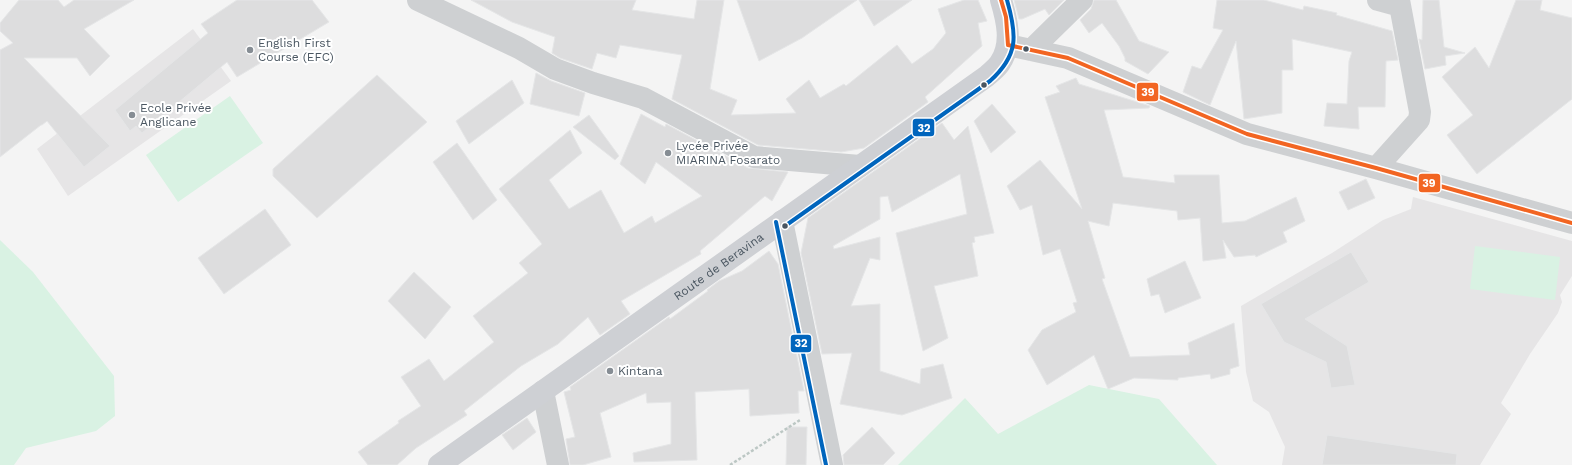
<svg xmlns="http://www.w3.org/2000/svg" width="1572" height="465" viewBox="0 0 1572 465" font-family="'Work Sans',sans-serif">
<rect width="100%" height="100%" fill="#f4f4f4"/>
<!-- education -->
<path fill="#e6e5e6" d="M193 29 231 81 68 196 37 149Z
M1413 197 1572 241V276L1560 295 1562 302 1558 313 1530 354 1501 403 1511 414 1480 465H1282L1285 447 1269 412 1253 401 1246 372 1241 306 1332 253 1383 220 1411 209Z"/>
<!-- green -->
<path fill="#d9f2e3" d="M230 96 263 143 178 202 146 155Z
M0 240 33 272 114 376 115 416 96 431 26 448 14 465H0Z
M1475 246 1560 257 1555 300 1470 289Z
M1089 385 1159 399 1217 465H898L965 398 998 434Z"/>
<!-- building -->
<path fill="#ddddde" stroke="#e5e6e7" d="M19 0H58L64 7 74 0H134L84 29 110 56 90 76 77 58H24L110 146 84 167 47 121 42 125H41L0 157V50L13 43 0 31V23Z
M237 0H312L329 22 237 77 227 62 142 133 136 126 130 131 115 110 208 33 201 24Z
M471 0H636L632 10 694 19 697 0H724L710 89 737 100 731 115 796 113 786 99 809 80 820 98 844 84 846 86 897 45 912 64 933 49 946 33 938 9 964 0H978L987 21 978 23 982 46 925 97 928 102 864 148 841 152 758 145 672 99 682 55 620 45 616 58 597 53 592 69 560 58 552 53 555 37 512 22Z
M737 0H857L802 38 759 61Z
M859 0H912L874 26Z
M1014 0H1064L1049 15 1045 9 1022 19H1019Z
M1094 0H1116L1139 41 1169 52 1148 74 1125 61V58L1119 46 1102 23 1089 33 1080 20 1091 9Z
M1217 0H1264L1303 10 1304 6 1337 13 1336 15 1392 31 1398 60 1386 61 1385 107H1358L1359 129 1324 126 1327 103 1347 104 1349 61 1352 52 1292 39 1293 70H1282V113L1244 119 1236 41 1210 105 1183 92 1192 66 1201 69 1223 30 1213 28Z
M1423 0H1439L1444 47 1465 53 1445 56 1446 65 1425 69 1419 39 1422 40Z
M1516 0H1542L1540 10 1572 18V99L1477 174 1447 135 1473 115 1442 77 1475 47 1489 68Z
M536 73 551 81 585 93 579 116 530 104Z
M377 75 427 122 317 218 273 176V169Z
M1076 78 1079 84 1150 106 1149 108 1104 110 1123 177 1175 183 1174 175H1219L1222 223 1245 221 1296 197 1305 221 1283 232 1287 242 1256 257 1255 255 1234 257 1223 240 1226 258 1203 261 1200 218 1178 220 1177 211 1113 203 1109 226 1088 221 1105 278 1102 279 1130 357 1190 355 1188 343 1234 323 1239 366 1230 369V374L1211 379 1210 374 1178 378V380L1134 378 1108 389 1094 355 1047 385 1028 350 1042 330 1076 312 1073 303 1077 302 1060 249 1043 255 1032 205 1020 210 1007 186 1040 160 1082 209 1045 97 1060 92 1056 86Z
M512 80 524 103 469 144 456 121Z
M992 104 1016 132 991 153 974 121Z
M641 114 665 127 666 124 748 168 788 172 772 201 765 196 700 251 701 254 621 301 630 314 600 335 588 317 558 344 521 366 464 411 467 415 416 448 397 465H368L358 452 399 423 398 421 421 406 401 377 429 359 444 381 494 342 473 316 528 273 519 263 542 244 499 189 570 130 582 153 549 180 569 209 601 190 624 233 652 216 655 223 702 196 656 162 645 184 620 164Z
M589 115 619 156 615 160 573 127Z
M942 123 954 140 968 126 994 233 974 237 975 242 972 243 978 276 934 286 948 338 923 351 896 233 967 214 960 174 892 212 888 196 880 197V219L833 246 834 249 880 237V260L870 258 851 306 880 304V371L920 384 921 369 943 364 952 398 902 415 840 404 852 353 822 354 801 253 808 218Z
M457 143 497 200 473 220 433 162Z
M1366 179 1375 198 1348 210 1339 192Z
M265 209 291 245 224 294 198 258Z
M769 251 778 264 804 391H798L799 413 750 416 749 389 695 392 697 460 634 462 633 453 671 444V402L647 403 646 393 600 413 611 457 583 465H570L566 439 575 437 564 392 571 390 570 387 669 317 670 319 708 291 707 290 719 281 742 271Z
M1351 252 1369 282 1305 319 1347 346 1355 385 1331 388 1326 362 1284 342 1261 304Z
M1185 261 1201 298 1165 313 1159 294 1151 296 1147 279Z
M414 272 451 307 425 339 388 301Z
M527 418 536 432 513 450 502 435Z
M787 427H807L806 465H786Z
M872 427 895 453 883 465H844L843 455Z
M1327 435 1457 454 1456 465H1322Z"/>
<g fill="none" stroke-linecap="round" stroke-linejoin="round">
<!-- path -->
<path stroke="#bcc7c4" stroke-width="2.5" stroke-dasharray="3 2" stroke-linecap="butt" d="M730 465 800 420"/>
<!-- street -->
<path stroke="#ced0d2" stroke-width="22" d="M418 0 519 48 555 69 593 83 643 98 754 157 860 166
M1378 0 1400 6
M1008 45 1068 58 1247 134 1376 168 1572 223
M1031 50 1082 0
M1376 168 1419 120 1420 112 1399 0
M782 221 832 465
M543 391 558 465"/>
<!-- secondary -->
<path stroke="#ced0d4" stroke-width="22" id="s1" d="M439 465 987 76C991 72 997 68 1000 63 1013 44 1007 20 1001 0"/>
<defs>
<path id="bus-1" d="M1001 0 1006 17 1008 45
M1008 45 1068 58 1247 134 1376 168 1572 223"/>
<path id="bus-2" d="M776 222 826 465
M785 226 990 81C1019 55 1017 35 1007 0"/>
</defs>
<!-- bus-1 casing -->
<use href="#bus-1" stroke="#fff" stroke-width="7"/>
<!-- bus-2 casing -->
<use href="#bus-2" stroke="#fff" stroke-width="7"/>
<!-- bus-1 -->
<use href="#bus-1" stroke="#f26522" stroke-width="4"/>
<!-- bus-2 -->
<use href="#bus-2" stroke="#0065bd" stroke-width="4"/>
</g>
<!-- markers -->
<g fill="#4a5661" stroke="#fff" stroke-width="1.5">
<circle cx="1026" cy="49" r="3.5"/>
<circle cx="984" cy="85" r="3.5"/>
<circle cx="785" cy="226" r="3.5"/>
</g>
<g fill="#868d94" stroke="#fff" stroke-width="1.5">
<circle cx="250" cy="50" r="4"/>
<circle cx="132" cy="115" r="4"/>
<circle cx="668" cy="153" r="4"/>
<circle cx="610" cy="371" r="4"/>
</g>
<g text-anchor="middle" stroke-width="4" stroke-linejoin="round" paint-order="stroke">
<!-- poi labels -->
<g font-size="12" fill="#4a5661" stroke="#fff" text-anchor="start">
<text x="258" y="47">English First<tspan x="258" dy="14">Course (EFC)</tspan></text>
<text x="140" y="112">Ecole Privée<tspan x="140" dy="14">Anglicane</tspan></text>
<text x="676" y="150">Lycée Privée<tspan x="676" dy="14">MIARINA Fosarato</tspan></text>
<text x="618" y="375">Kintana</text>
</g>
<!-- street labels -->
<g font-size="12" fill="#4a5661" stroke="#fff">
<text dy="4" stroke="none"><textPath href="#s1" startOffset="343">Route de Beravina</textPath></text>
</g>
</g>
<g stroke="#fff" stroke-width="1.5">
<rect x="1136" y="82" width="23" height="20" rx="4" fill="#f26522"/>
<rect x="912" y="118" width="23" height="19" rx="4" fill="#0065bd"/>
<rect x="1418" y="173" width="23" height="20" rx="4" fill="#f26522"/>
<rect x="790" y="334" width="22" height="19" rx="4" fill="#0065bd"/>
</g>
<g font-size="11" text-anchor="middle" font-weight="bold" fill="#fff">
<text x="1148" y="96">39</text>
<text x="924" y="132">32</text>
<text x="1429" y="187">39</text>
<text x="801" y="347">32</text>
</g>
</svg>
